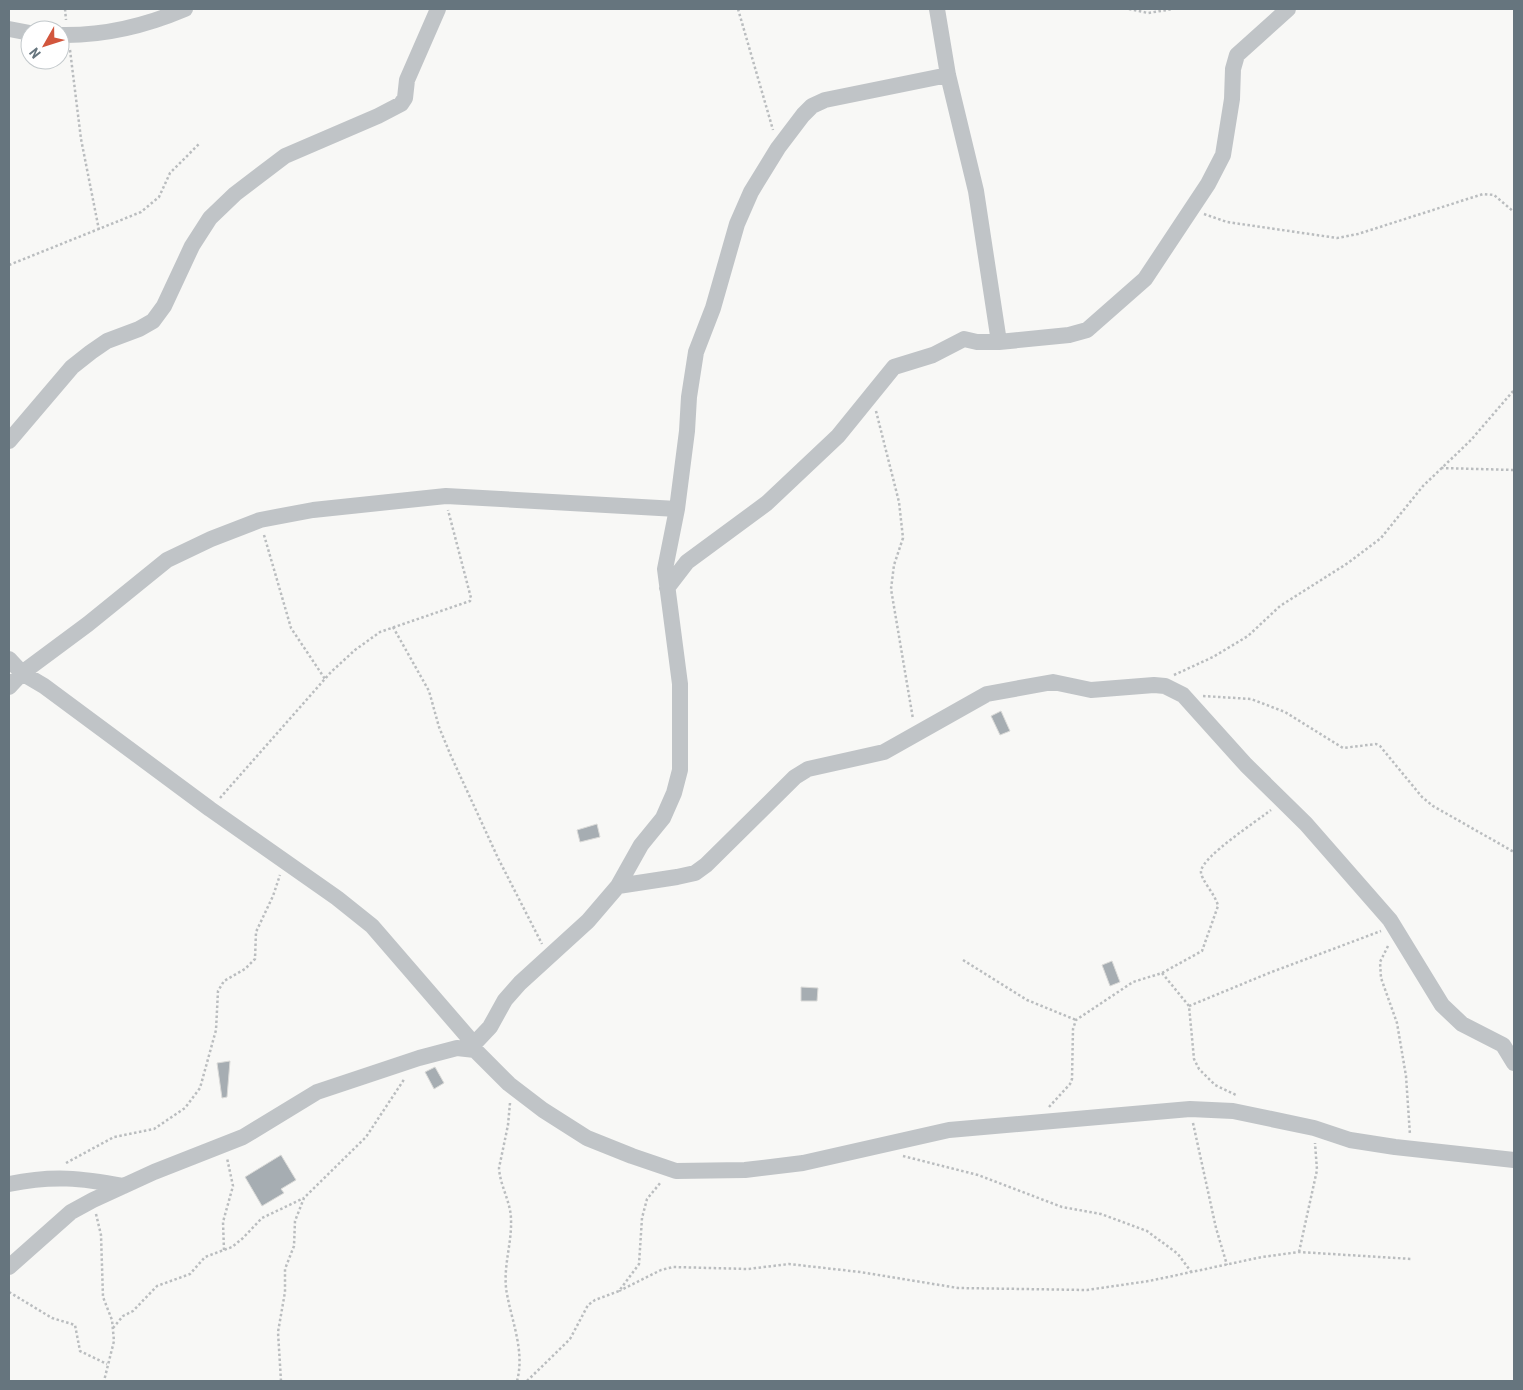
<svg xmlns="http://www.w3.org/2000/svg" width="1523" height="1390" viewBox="0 0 1523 1390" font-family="'Roboto Condensed',sans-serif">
<rect width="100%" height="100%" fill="#f8f8f6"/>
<!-- building -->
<path fill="#a6adb2" stroke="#dadad8" d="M1001 711 1010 731 1000 735 991 716Z
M597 824 600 837 580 842 577 830Z
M1112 961 1120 982 1110 986 1102 965Z
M801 987 818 988 817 1001H801Z
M230 1061 227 1097 222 1098 217 1063Z
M435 1067 444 1083 434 1089 425 1072Z
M281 1155 296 1180 281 1189 284 1193 262 1206 245 1177Z"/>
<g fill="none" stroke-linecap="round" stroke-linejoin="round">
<!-- path -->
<path stroke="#babdbf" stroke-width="2.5" stroke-dasharray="2.5 2.5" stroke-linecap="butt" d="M65 9 66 20
M738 9 773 130
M1129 9 1148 13 1173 9
M70 50 81 139 99 230
M1204 214 1227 222 1337 238 1358 234 1483 194 1494 195 1514 212
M9 265 141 212 159 197 170 173 200 143
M876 411 899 502 903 538 894 565 891 589 913 719
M1441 468 1514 470
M264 535 291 628 325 679
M393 627 429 691 439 727 451 756 498 858 542 944
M1174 675 1213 657 1248 636 1280 606 1348 563 1381 538 1423 486 1471 440 1514 390
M1203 696 1251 699 1285 712 1343 748 1376 744 1380 746 1422 797 1433 806 1514 852
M220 798 331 672 355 650 380 632 470 601 471 598 448 510
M1388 946 1380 962 1381 978 1397 1023 1406 1076 1410 1135
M963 960 1027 1000 1076 1020
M1162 973 1189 1006 1194 1059 1199 1069 1215 1085 1236 1095
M1189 1006 1269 973 1381 931
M510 1103 508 1125 499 1168C500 1186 511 1202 511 1220 512 1244 502 1270 507 1294 512 1322 525 1352 517 1381
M1049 1107 1070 1084 1072 1079 1073 1029 1076 1020 1133 982 1162 973 1202 951 1218 906C1216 895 1200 879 1201 871 1203 856 1257 821 1271 810
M1193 1123 1216 1228 1227 1265
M903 1156 978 1175 1062 1207 1101 1214 1147 1231 1178 1254 1192 1273
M66 1163 114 1137 154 1129 185 1108 200 1088 216 1030 218 991 224 981 245 969 255 959 256 932 273 896 280 875
M96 1214 101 1235 103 1297 112 1320 114 1341 104 1381
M224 1250 223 1222 233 1186 227 1158
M1299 1252 1317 1170 1315 1143
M619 1291 661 1270 673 1267 748 1269 789 1264 860 1272 958 1288 1087 1290 1149 1281 1262 1257 1299 1252 1412 1259
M9 1292 52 1318 75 1325 80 1351 107 1364
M113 1328 123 1316 133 1311 157 1286 190 1274 205 1257 232 1247 243 1238 262 1218 304 1198
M281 1381 278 1332 285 1292V1269L294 1246 295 1221 304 1198 366 1137 405 1078
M527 1381 570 1339 588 1305 595 1300 619 1291 639 1264 642 1218 647 1199 661 1182"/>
<!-- street -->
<path stroke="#c0c4c7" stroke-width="16" d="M937 9 948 75 976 191 999 342
M9 29 30 33
M60 35C104 36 145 26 185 9
M9 441 72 367 91 352 107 341 139 329 153 321 164 306 192 246 210 218 235 194 285 156 378 116 401 104 405 98 407 80 438 9
M667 588 687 562 767 503 838 436 894 367 933 355 964 339 977 342H999L1069 335 1087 330 1145 279 1208 184 1223 155 1232 99 1233 69 1237 55 1288 9
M9 659 22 673 44 686 210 809 337 898 372 926 474 1044 475 1050
M9 687 22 673 88 624 167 560 211 539 260 520 313 510 446 496 677 509
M618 886 677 877 695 873 706 865 795 777 808 769 884 752 987 694 1053 682 1091 690 1154 685 1165 686 1183 695 1246 765 1306 824 1390 920 1442 1005 1462 1024 1503 1045 1514 1063
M474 1044 490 1027 505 1000 520 983 588 921 618 886 641 845 663 818 674 793 680 770V684L665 569 677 509 687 431 689 397 696 352 713 308 737 224 751 192 778 148 803 115 812 106 825 100 948 75
M9 1184C53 1175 81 1178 124 1186
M9 1267 71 1212 93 1200 154 1172 243 1137 317 1092 419 1058 457 1048 475 1050 509 1084 543 1110 587 1138 632 1156 676 1171 745 1170 803 1163 949 1130 1190 1109 1233 1111 1314 1128 1350 1140 1395 1147 1514 1160"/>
</g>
<!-- border -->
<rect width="1523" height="1390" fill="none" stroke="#66757e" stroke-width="20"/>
<!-- north arrow -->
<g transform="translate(45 45) rotate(231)"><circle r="24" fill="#ffffff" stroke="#c2c8cb"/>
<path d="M0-4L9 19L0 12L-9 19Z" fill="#d2563d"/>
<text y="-8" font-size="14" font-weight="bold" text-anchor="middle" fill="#66757e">N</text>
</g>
</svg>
